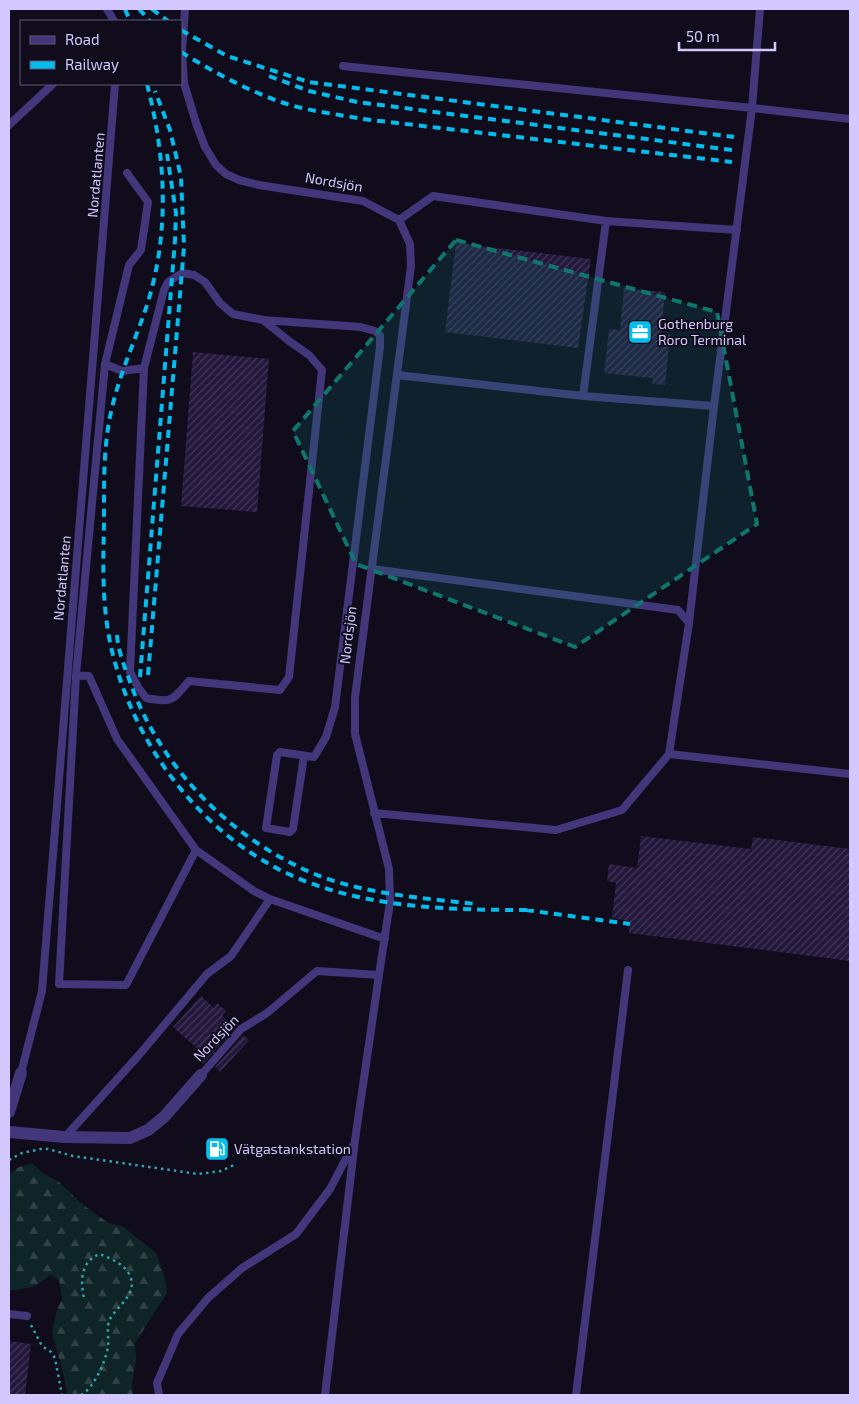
<svg xmlns="http://www.w3.org/2000/svg" width="859" height="1404" viewBox="0 0 859 1404" font-family="'Exo 2',sans-serif">
<defs>
<pattern id="forest-firs" width="22" height="20" patternUnits="userSpaceOnUse" patternTransform="scale(1.25)"><rect width="22" height="20" fill="#0f2426"/><path d="M5 1l3.5 6h-7zM16 11l3.5 6h-7z" fill="#314247"/></pattern>
<pattern id="building-hatch" width="6" height="6" patternUnits="userSpaceOnUse" patternTransform="scale(1.25)"><rect width="6" height="6" fill="#23183c"/><path d="M-1 1l2-2M0 6l6-6M5 7l2-2" fill="none" stroke="#423859"/></pattern>
</defs>
<rect width="100%" height="100%" fill="#100c1c"/>
<!-- forest -->
<path fill="url(#forest-firs)" d="M32 1163 44 1174 59 1182 81 1203 94 1213 109 1223 122 1226 156 1253 165 1278 167 1293 135 1343 136 1360 132 1384 133 1395H67L65 1380 52 1333 56 1313 62 1298 59 1280 50 1275 36 1286 9 1291V1219C13 1204 9 1189 9 1174L19 1167Z"/>
<!-- building -->
<path fill="url(#building-hatch)" d="M456 243 591 259 578 348 445 332Z
M624 288 665 292 661 335H670L665 385 652 384 653 378 604 373 609 329 620 330Z
M193 352 269 359 257 512 181 506Z
M641 836 751 849 753 837 850 849V961L629 933 630 921 612 918 616 883 607 881 609 864 637 868Z
M201 996 214 1008 217 1003 226 1011 222 1016 235 1028 203 1064 195 1056 200 1051 173 1027Z
M243 1035 249 1040 220 1072 215 1067Z
M9 1341 31 1344 25 1395H9Z"/>
<g fill="none" stroke-linecap="round" stroke-linejoin="round">
<!-- path -->
<path stroke="#2fa5ab" stroke-width="2.5" stroke-dasharray="2.5 4" stroke-linecap="butt" d="M9 1160 22 1153 41 1149H48L73 1156 198 1174 221 1171 234 1165
M31 1325 42 1346 51 1352 55 1358 62 1395
M81 1395C94 1388 106 1361 108 1346 109 1338 106 1326 110 1319 117 1306 138 1294 130 1276 125 1264 111 1259 100 1254 81 1261 80 1280 84 1298"/>
<!-- service -->
<path stroke="#41377a" stroke-width="8" d="M107 9 114 21
M185 9 182 52 184 83 196 123 205 147 216 165 226 174 239 180 259 185 363 201 399 220 410 244 411 266 355 697V734L389 869 390 902 379 975 317 971 267 1013 241 1029 201 1075
M343 66 752 108 760 9
M9 125 53 84
M127 173 148 202 141 250 129 265 105 364 122 371 144 368
M399 220 433 196 606 221 737 230
M606 221 583 396 714 406
M182 273 194 275 205 282 220 303 233 314 263 320 289 341 309 355 322 370 289 677 280 690 189 681C172 701 172 703 146 698L138 687 130 672 144 368 164 290 168 282Z
M263 320 361 327 375 331 380 335V347L335 707 326 737 314 757 280 752 277 755 266 828 290 832 293 829 304 756
M397 375 583 396
M372 569 678 610 689 623 669 754 850 774
M689 623 714 406 752 108 850 119
M76 675 89 676 117 739 196 850
M374 813 556 830 622 810 669 754
M270 899 385 939
M21 1073 42 991 115 84
M65 1137 139 1055 207 974 231 956 270 899 254 891 196 850 126 985 59 984 76 675 105 364
M9 1314 27 1316
M159 1395 157 1383 178 1334 208 1298 242 1268 296 1234 330 1189 352 1147
M325 1395 355 1140 379 975
M576 1395 628 970"/>
<!-- minor -->
<path stroke="#41377a" stroke-width="12" d="M9 1112 21 1073
M9 1132 65 1137 130 1138 148 1130 164 1117 201 1075"/>
<!-- rail -->
<path stroke="#05bded" stroke-width="4" stroke-dasharray="8 6" stroke-linecap="butt" d="M125 9 130 21
M139 9 150 21
M152 9 168 21
M181 30 227 56 309 82 734 137
M181 52C212 71 246 90 281 102 307 111 336 114 363 119L732 162
M269 76 309 91 357 102 732 150
M147 84C166 158 170 232 147 305 135 341 119 375 111 412 103 448 104 487 104 524 103 563 102 603 110 642 132 747 207 845 310 883 381 909 457 910 532 910
M117 635C118 649 123 663 128 676 157 764 227 836 312 873 363 894 422 898 476 904
M148 675 184 247 181 177 170 130 155 91
M140 677 175 240 176 213 167 154
M526 910 630 924"/>
</g>
<!-- marked area -->
<path fill="#0f766e" fill-opacity="0.2" stroke="#0f766e" stroke-width="4" stroke-dasharray="10 6" stroke-linejoin="round" d="M456 240 717 312 757 524 575 647 356 564 293 431Z"/>
<!-- icons -->
<defs>
<symbol id="office-square" viewBox="-11 -11 22 22"><rect x="-9" y="-9" width="18" height="18" rx="4" fill="#05bded" stroke="#100c1c"/><path d="M-6-3h4V-5.5h4V-3h4V5H-6ZM-1-4.5V-3h2v-1.5ZM-6 0V1H6V0Z" fill="#fff"/></symbol>
<symbol id="fuel-square" viewBox="-11 -11 22 22"><rect x="-9" y="-9" width="18" height="18" rx="4" fill="#05bded" stroke="#100c1c"/><path d="M-5.5-6h7V0h2V4h1.3V-2.5L3-4.5l.8-.8L6-3V5H2.5V1h-1V6h-7ZM-4.2-4.7v3.2H.2V-4.7Z" fill="#fff"/></symbol>
</defs>
<g fill-rule="evenodd">
<use href="#office-square" x="626" y="318" width="28" height="28"/>
<use href="#fuel-square" x="203" y="1135" width="28" height="28"/>
</g>
<g text-anchor="middle" stroke-width="4" stroke-linejoin="round" paint-order="stroke">
<!-- street labels -->
<g font-size="14" fill="#d3c8fe" stroke="#100c1c">
<text transform="translate(96 175) rotate(-85)" y="5">Nordatlanten</text>
<text transform="translate(334 182) rotate(10)" y="5">Nordsjön</text>
<text transform="translate(62 578) rotate(-85)" y="5">Nordatlanten</text>
<text transform="translate(348 635) rotate(-83)" y="5">Nordsjön</text>
<text transform="translate(216 1038) rotate(-46)" y="5">Nordsjön</text>
</g>
<!-- poi labels -->
<g font-size="14" fill="#d3c8fe" stroke="#100c1c" text-anchor="start">
<text x="658" y="329">Gothenburg<tspan x="658" dy="16">Roro Terminal</tspan></text>
<text x="234" y="1154">Vätgastankstation</text>
</g>
</g>
<!-- border -->
<rect width="859" height="1404" fill="none" stroke="#d3c8fe" stroke-width="20"/>
<!-- legend -->
<rect x="20" y="20" width="162" height="65" fill="#100c1c" stroke="#5e5776"/>
<rect x="30" y="36" width="25" height="8" fill="#41377a" stroke="#5e5776"/>
<text x="65" y="45" font-size="15" fill="#d3c8fe">Road</text>
<rect x="30" y="61" width="25" height="8" fill="#05bded" stroke="#5e5776"/>
<text x="65" y="70" font-size="15" fill="#d3c8fe">Railway</text>
<!-- scale -->
<path d="M679 42v8h96v-8" fill="none" stroke="#d3c8fe" stroke-width="2.5"/>
<text x="686" y="42" font-size="15" fill="#d3c8fe" stroke="#100c1c" stroke-width="4" paint-order="stroke">50 m</text>
</svg>
